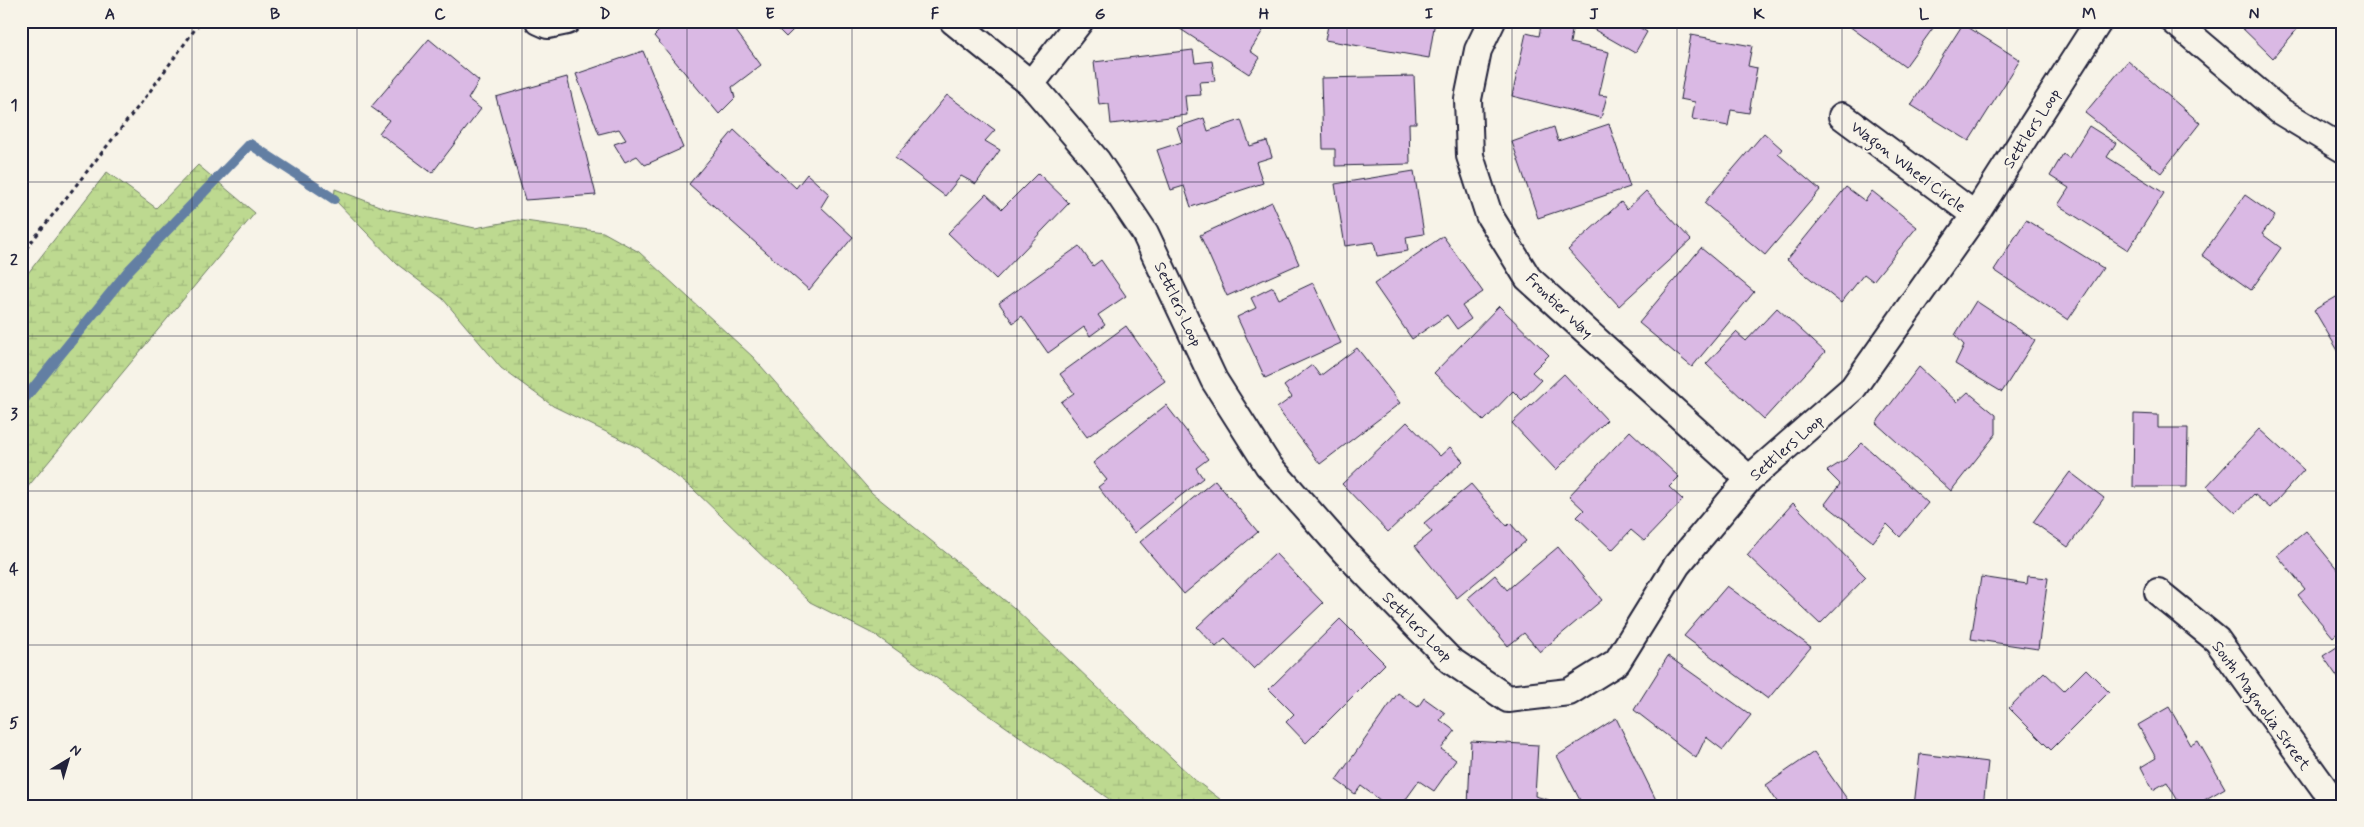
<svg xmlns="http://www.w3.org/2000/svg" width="2364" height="827" viewBox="0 0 2364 827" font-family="Mynerve,sans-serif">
<defs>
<pattern id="wetland-marsh" width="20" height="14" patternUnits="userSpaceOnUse" patternTransform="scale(1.25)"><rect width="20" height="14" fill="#bdd990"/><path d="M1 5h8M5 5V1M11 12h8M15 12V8" fill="none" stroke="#a2ba7d"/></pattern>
</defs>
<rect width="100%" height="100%" fill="#f7f3e8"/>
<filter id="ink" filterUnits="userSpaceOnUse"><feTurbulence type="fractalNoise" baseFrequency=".02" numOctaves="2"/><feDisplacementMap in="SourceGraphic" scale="10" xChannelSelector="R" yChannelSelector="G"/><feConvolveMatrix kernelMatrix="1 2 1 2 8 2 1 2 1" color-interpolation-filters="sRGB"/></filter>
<g filter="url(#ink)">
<!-- wetland -->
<path fill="url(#wetland-marsh)" stroke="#707e66" d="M198 165 255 213 21 495V282L107 172 156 208Z
M335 189 387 209 475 228 518 220 603 232 639 252 753 357 872 493 1013 607 1195 780 1229 806H1119L875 635 810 602 692 488 639 448 553 406 501 368 443 299 397 264 334 199Z"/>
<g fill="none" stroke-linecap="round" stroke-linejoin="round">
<!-- stream -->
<path stroke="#647fa3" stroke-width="10" d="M21 403 129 270 250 144 334 199"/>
</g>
<!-- building -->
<path fill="#dab9e4" stroke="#22223b" d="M669 21H748L736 31 761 65 732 87 735 98 719 114 654 36Z
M770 21H802L786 37Z
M1168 21H1269L1250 51 1260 58 1249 74Z
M1329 21H1435L1429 58 1325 40Z
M1579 21H1640L1637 26 1647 32 1635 53Z
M1768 21H1812V28H1768Z
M1853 21H1938L1905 67 1849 26Z
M2235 21H2304L2273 58Z
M1545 22 1570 28 1572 31 1570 43 1609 52 1599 95 1607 96 1601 118 1512 96 1526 33 1539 36 1541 25Z
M1963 24 2020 60 1969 141 1911 105Z
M1691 35 1752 46 1748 66 1757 68 1749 113 1731 110 1728 126 1692 119 1695 102 1680 99Z
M429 39 479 81 468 99 481 109 432 173 379 133 389 120 371 107Z
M1193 50 1195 63 1212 61 1215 81 1199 82 1201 95 1185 96 1187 115 1111 124 1109 104 1099 105 1094 62Z
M643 51 683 148 645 165 637 156 625 162 614 144 626 140 619 129 599 134 576 74Z
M2128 61 2200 123 2161 173 2085 113Z
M1414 76 1416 123H1409L1410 164 1335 166V149H1323L1321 78Z
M567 77 596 195 525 200 496 97Z
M947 95 995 130 985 141 1000 150 976 184 961 176 945 196 895 158Z
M1204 118 1208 131 1241 120 1250 146 1267 141 1272 157 1256 162 1263 183 1191 207 1184 186 1171 190 1157 150 1182 142 1177 127Z
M1609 124 1630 187 1538 218 1512 142 1554 127 1558 141Z
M2089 126 2116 143 2107 157 2164 193 2128 250 2058 205 2069 188 2050 176 2063 154 2069 158Z
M734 130 796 188 807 174 829 194 821 207 853 237 809 290 689 184Z
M1764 133 1782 149 1778 154 1820 190 1765 255 1704 203Z
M1414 171 1424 234 1406 237 1408 251 1377 256 1374 242 1345 246 1335 184Z
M1038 173 1069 203 996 279 948 233 986 194 1002 209Z
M1846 187 1865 201 1872 191 1917 227 1873 281 1864 274 1841 303 1787 260Z
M1646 191 1691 240 1619 306 1568 250 1621 202 1627 209Z
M2245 195 2275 216 2262 234 2281 248 2251 290 2202 255Z
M1272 202 1299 264 1227 296 1200 235Z
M2026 220 2103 268 2068 320 1994 270Z
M1443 236 1483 292 1462 306 1471 319 1457 329 1447 315 1412 339 1374 284Z
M1079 246 1093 266 1101 260 1126 296 1098 315 1105 325 1090 336 1084 327 1048 353 1022 316 1013 323 999 303Z
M1701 248 1754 292 1692 367 1639 323Z
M1313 283 1341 343 1265 378 1237 317 1256 308 1251 298 1273 287 1279 299Z
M2343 293V359L2314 310Z
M1976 301 2035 340 2002 392 1955 364 1964 345 1955 335Z
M1499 306 1549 355 1532 372 1541 380 1522 400 1513 391 1484 421 1434 373Z
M1777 308 1825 352 1764 419 1706 364 1736 332 1746 341Z
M1126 326 1165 381 1087 437 1061 402 1074 393 1060 374Z
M1357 348 1400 403 1320 464 1277 408 1292 397 1284 386 1312 365 1320 376Z
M1919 367 1957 402 1968 392 1996 415V434L1951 491 1876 423Z
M1564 374 1607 420 1556 470 1512 423Z
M1166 405 1208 459 1196 468 1203 478 1134 533 1098 487 1107 480 1093 463Z
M2134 414 2158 415V428H2188L2187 487H2133Z
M1407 422 1440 456 1450 447 1463 461 1388 532 1342 484Z
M2259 429 2304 470 2270 508 2254 494 2236 513 2207 486Z
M1630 431 1679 477 1669 487 1683 500 1644 541 1631 530 1612 550 1577 517 1584 510 1569 496Z
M1862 443 1928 503 1900 537 1887 524 1873 542 1825 504 1840 484 1827 471 1846 459Z
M2070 472 2104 498 2068 547 2033 522Z
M1215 480 1258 532 1184 594 1140 542Z
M1471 484 1507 526 1510 523 1526 541 1457 598 1415 546 1432 532 1424 523Z
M1793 503 1866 577 1820 624 1747 555Z
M2306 531 2343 576V628L2333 637 2298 595 2305 589 2277 555Z
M1558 547 1602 600 1540 652 1524 633 1508 646 1468 598 1495 575 1507 590Z
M1275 553 1323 603 1254 669 1225 639 1216 647 1197 627Z
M2028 576 2048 578 2038 649 1971 639 1981 577 2027 584Z
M1727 586 1811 647 1768 699 1684 636Z
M1340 619 1385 664 1306 743 1286 722 1294 714 1269 689Z
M2343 643V685L2323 656Z
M1668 656 1751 715 1723 750 1706 737 1696 758 1634 710Z
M2086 669 2109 692 2051 750 2009 708 2044 672 2064 691Z
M1398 693 1418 707 1424 698 1445 713 1440 720 1455 731 1441 749 1456 760 1434 791 1419 781 1401 806H1388L1361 786 1355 794 1336 780Z
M2169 707 2191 745 2198 741 2225 788 2194 806H2181L2167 782 2153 790 2141 767 2156 758 2138 725Z
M1616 718 1659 806H1583L1557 756Z
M1471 741 1538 745 1535 796 1549 800V806H1468Z
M1814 752 1852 806H1780L1766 785Z
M1920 754 1988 762 1983 806H1914Z"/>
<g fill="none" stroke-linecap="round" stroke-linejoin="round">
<defs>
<path id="street" d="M539 21 548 25 567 21
M953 21 1031 84 1097 161 1145 233 1214 380 1268 465 1345 552 1450 660 1508 699 1569 692 1617 662 1677 565 1749 479 1853 388 1975 215 2099 21
M1492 21 1478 50 1468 99 1470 156 1489 215 1528 278 1749 479
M2174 21 2280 111 2343 149
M1031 84 1080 21
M1842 116 1975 215
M2158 592 2217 640 2337 806"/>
</defs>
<!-- street casing -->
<use href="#street" stroke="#22223b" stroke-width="30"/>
<!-- path -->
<path stroke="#22223b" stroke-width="3" stroke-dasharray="4 4" stroke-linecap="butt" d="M21 255 145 98 201 21"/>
<!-- street -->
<use href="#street" stroke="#f7f3e8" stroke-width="26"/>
</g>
</g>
<!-- grid -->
<path fill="none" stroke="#22223b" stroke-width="1" stroke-opacity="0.55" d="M192 21V806M357 21V806M522 21V806M687 21V806M852 21V806M1017 21V806M1182 21V806M1347 21V806M1512 21V806M1677 21V806M1842 21V806M2007 21V806M2172 21V806M21 182H2343M21 336H2343M21 491H2343M21 645H2343"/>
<g text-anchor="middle" stroke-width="4.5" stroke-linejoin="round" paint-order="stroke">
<!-- street labels -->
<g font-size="16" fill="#22223b" stroke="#f7f3e8">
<text transform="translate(2031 128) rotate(-57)" y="6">Settlers Loop</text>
<text transform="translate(1909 166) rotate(37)" y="6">Wagon Wheel Circle</text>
<text transform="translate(1179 304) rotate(65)" y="6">Settlers Loop</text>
<text transform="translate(1560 305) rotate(44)" y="6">Frontier Way</text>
<text transform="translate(1786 447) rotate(-41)" y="6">Settlers Loop</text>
<text transform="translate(1418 626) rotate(45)" y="6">Settlers Loop</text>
<text transform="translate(2262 705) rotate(54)" y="6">South Magnolia Street</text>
</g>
</g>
<!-- margin -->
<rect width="2364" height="827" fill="none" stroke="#f7f3e8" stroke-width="55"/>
<!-- north arrow -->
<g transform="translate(68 760) rotate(38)" stroke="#f7f3e8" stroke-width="4" paint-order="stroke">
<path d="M0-4L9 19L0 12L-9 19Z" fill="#22223b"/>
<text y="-8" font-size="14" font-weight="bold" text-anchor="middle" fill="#22223b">N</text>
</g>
<rect x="28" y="28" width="2308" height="772" fill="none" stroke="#22223b" stroke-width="2"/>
<g font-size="16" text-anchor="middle" font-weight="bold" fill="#22223b">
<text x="110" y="19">A</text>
<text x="275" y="19">B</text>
<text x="440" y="19">C</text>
<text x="605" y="19">D</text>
<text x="770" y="19">E</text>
<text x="935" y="19">F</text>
<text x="1100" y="19">G</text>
<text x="1264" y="19">H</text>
<text x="1429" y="19">I</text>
<text x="1594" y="19">J</text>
<text x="1759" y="19">K</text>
<text x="1924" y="19">L</text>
<text x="2089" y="19">M</text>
<text x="2254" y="19">N</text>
<text x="14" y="110">1</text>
<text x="14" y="265">2</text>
<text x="14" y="419">3</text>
<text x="14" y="574">4</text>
<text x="14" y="728">5</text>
</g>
</svg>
